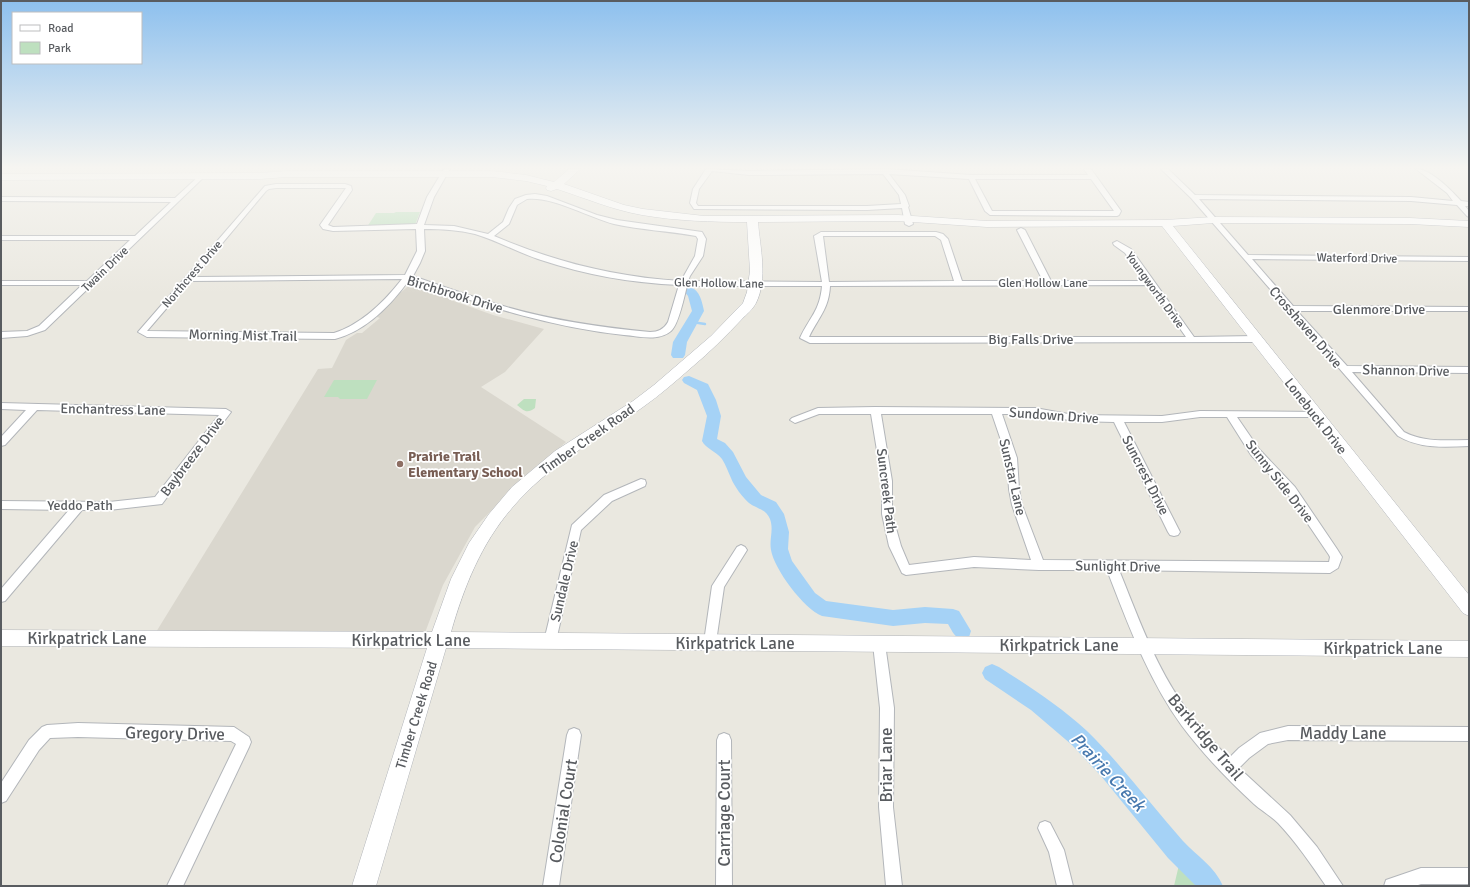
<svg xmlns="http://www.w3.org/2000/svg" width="1470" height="887" viewBox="0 0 1470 887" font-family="Signika,sans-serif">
<rect width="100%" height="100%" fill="#eae8e0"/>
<!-- education -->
<path fill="#dad7ce" d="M414 281 451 300 493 315 544 329 505 372 481 387 566 442 515 487 475 527 443 585 423 638 153 637 318 369 332 368 346 340 357 333H362L380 318 374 316Z"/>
<!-- green -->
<path fill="#bee0bf" d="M396 212H420L415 225 367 227 376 213H394Z
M334 380H377L367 399H340L338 397H324Z
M524 399H536L535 408C527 414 524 411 517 405Z
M1182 852 1210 886H1174Z"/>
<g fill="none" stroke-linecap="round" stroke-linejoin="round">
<!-- stream -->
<path stroke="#a5d2f6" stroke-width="2.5" d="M692 322 705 324"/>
<!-- river -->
<path fill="#a5d2f6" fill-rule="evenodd" d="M690 287C700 290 702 302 704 311L687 342 685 355 683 358H673L671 355 673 342 692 311 688 296 684 291 686 288Z
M689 376 708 384 716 400 721 416 717 439 725 443 733 452 746 477 761 495 776 502 784 514 789 532 788 549 792 561 815 593 826 601 893 610 925 607 953 609 959 611 971 631 969 637C955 641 954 634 948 624L925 623 893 626 822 616C804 609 774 569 771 550 769 539 774 530 770 519 766 509 757 509 749 503 743 498 734 486 731 478 728 472 726 465 722 459 716 451 706 449 702 441L707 416 697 390 684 383 682 380 684 377Z
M992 664 999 667C1030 687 1060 706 1087 731 1122 765 1151 805 1183 841 1197 856 1215 867 1223 886H1196L1168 858 1101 776 1072 745 1031 710 985 679 982 673 985 667Z"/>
<defs>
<path id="street" d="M444 169H450L434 197 424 225 454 226 488 234 503 222 509 208 515 199 526 195 535 194 547 196 597 215 617 220 702 232 706 239 703 256 690 276 688 281 822 282 814 236 821 232H936L943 234 948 239 962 281H1043L1017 230 1021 228 1025 230 1051 281H1145L1125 253 1114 245 1113 243 1117 241 1131 249 1194 337 1255 336 1259 339 1255 342 810 343 800 338C809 318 820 311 822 286H687C684 297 679 324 671 331 658 342 638 336 624 335 549 327 480 304 409 280 391 305 366 331 335 339L147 337 138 332 265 186 276 184H345L351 186 352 190 328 225 333 227 417 224 427 197ZM276 188H346L320 225 323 229 333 231 416 229 417 251 405 275 194 277 266 191 269 189ZM527 199C552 196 588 217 614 224 641 230 669 231 696 236L698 239 695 256 681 281C615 277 555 262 494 236L509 224 517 205ZM424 229C441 229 459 230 475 234 498 241 519 253 541 260 586 275 632 283 679 285L668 322C664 329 658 332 650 332 599 327 549 320 500 305 470 296 441 286 413 276L420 263 425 251ZM935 236 941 240 954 281 829 282 823 236ZM402 279C384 302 362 324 334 333L147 331 190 281ZM1149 285 1186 337H809C818 318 829 309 830 286Z
M706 169 749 171 886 169 971 175H1088L1084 169H1091L1121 211 1119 215 1117 216 990 215 985 211 969 179 889 174 905 195 909 206 908 207 913 224 909 226 905 224 902 208 867 210 694 209 690 203 693 189ZM712 171 749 175 883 174 899 195 901 204 867 206H698L696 203 699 189ZM975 179H1091L1114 211H992Z
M1161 169H1168L1195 195 1411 197 1453 201 1447 193 1416 169C1431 169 1451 190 1461 201L1469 202V206H1465L1469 211V217L1467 216 1457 205 1411 201 1199 199 1248 255 1469 257V261L1252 259 1293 306 1469 307V311H1297L1347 366 1469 367V373L1352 372 1404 432C1425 443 1447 440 1469 440V446C1444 447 1420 449 1398 436L1191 198Z
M200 175 205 176 45 330 27 336 1 338V332L27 331 39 326 82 285H1V281H87L130 240H1V236H135L171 202 1 201V197L175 198Z
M1 403 226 409 231 412 162 504 109 510H82L5 601 1 602V589L69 510 1 509V501L109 502 155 497 219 415 37 410 5 445 1 446V437L26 410 1 409Z
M875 407 1035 408 1074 415 1162 416 1200 411 1318 412 1320 414 1315 417H1237L1259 449 1295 487 1337 549 1342 557 1338 568 1330 573 1119 570C1137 614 1153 660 1180 700 1194 721 1211 740 1229 758L1239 748 1260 733 1288 726 1469 727V741L1288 740 1268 744 1249 758 1239 768 1290 815 1317 847 1343 886H1326C1311 864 1296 842 1278 823 1271 816 1262 811 1254 804 1228 780 1203 754 1182 726 1148 679 1128 624 1107 570H1039L974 567 906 575 902 573 889 546 882 514V481L871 414H819L795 423 790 420 792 418 818 408ZM881 414H992L1007 458 1009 489 1012 505 1031 560 974 557 909 565 901 546 892 514V481ZM1002 414H1035L1074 421 1114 422 1168 532 1170 535 1174 536 1178 535 1180 532 1124 422H1162L1200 417H1227L1251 455 1287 493 1329 555 1330 557 1329 562 1043 560 1022 505 1019 489 1017 458Z
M641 479 645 480 646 483 645 486 612 501 581 530 556 641 554 645 550 646 546 645 544 641 572 525 604 495Z
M741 545 745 547 747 550 724 587 716 642 714 646 710 647 706 646 704 642 712 586 737 547Z
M879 638 883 640 885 644 894 708 893 807 902 886H886L879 807 880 708 873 644 875 640Z
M78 723 234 727 249 737 251 742 249 747 183 886H167L236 744 231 741 78 737 50 738 39 750 6 801 1 803V783L29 740 42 727 47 725Z
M574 728 579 730 581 735 559 886H543L567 735 569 730Z
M724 733 729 735 731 740 732 886H716L717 740 719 735Z
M1045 821 1050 823 1064 850 1073 886H1057L1049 852 1038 828 1040 823Z
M1421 868H1469V884H1421L1415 886H1384L1386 880Z"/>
<path id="secondary" d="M569 169H580L564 184 624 205 643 209 704 216 898 215 987 221 1165 220 1213 217 1410 218 1469 221V227L1410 224 1213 223 1173 226 1469 595V616L1463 613 1162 226 987 227 898 221 758 222C760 247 768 279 756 303 753 309 747 314 742 319 726 336 710 352 692 367 676 381 660 395 643 407 598 439 548 465 512 508 481 544 464 587 451 632L1469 641V657L446 648 376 886H352L427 648 1 646V630L432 632 451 579 469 543 489 514 512 487 555 451 633 401 654 385 711 336 743 303 747 292 750 271 747 222C712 222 677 221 642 215 613 210 585 198 557 189L551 191 547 190 546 188 547 186 526 181 492 177H286L260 179 1 180V174L260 173 286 171H492L526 175 554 182Z"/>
</defs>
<!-- street casing -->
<use href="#street" stroke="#b3b6ba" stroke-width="2"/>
<!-- secondary casing -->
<use href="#secondary" stroke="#b2b5ba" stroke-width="1"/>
<!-- street -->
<use href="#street" fill="#fff" fill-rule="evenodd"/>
<!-- secondary -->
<use href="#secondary" fill="#fff" fill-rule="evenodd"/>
</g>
<!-- sky -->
<linearGradient id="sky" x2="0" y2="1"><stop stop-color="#8dc0ee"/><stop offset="0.57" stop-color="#f6f5f1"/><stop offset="1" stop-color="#f6f5f1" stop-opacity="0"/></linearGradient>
<rect width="1470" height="294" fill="url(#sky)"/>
<!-- markers -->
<circle fill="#8d6e63" stroke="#fff" stroke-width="1.5" cx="400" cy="464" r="4"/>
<g text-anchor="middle" stroke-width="3.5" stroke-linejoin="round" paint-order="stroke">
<!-- far-street labels -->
<g font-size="12" fill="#595c60" stroke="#fff">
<text transform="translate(1357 258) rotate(1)" y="4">Waterford Drive</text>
<text transform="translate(105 269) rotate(-44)" y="4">Twain Drive</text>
<text transform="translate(192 274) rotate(-49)" y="4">Northcrest Drive</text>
<text transform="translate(719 283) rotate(1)" y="4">Glen Hollow Lane</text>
<text x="1043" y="287">Glen Hollow Lane</text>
<text transform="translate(1155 290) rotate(54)" y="4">Youngworth Drive</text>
</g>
<!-- street labels -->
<g font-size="14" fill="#595c60" stroke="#fff">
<text transform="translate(455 294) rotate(17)" y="5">Birchbrook Drive</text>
<text x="1379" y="314">Glenmore Drive</text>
<text transform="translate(1306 327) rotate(49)" y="5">Crosshaven Drive</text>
<text transform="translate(243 335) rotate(1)" y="5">Morning Mist Trail</text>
<text x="1031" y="344">Big Falls Drive</text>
<text transform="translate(1406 370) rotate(1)" y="5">Shannon Drive</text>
<text transform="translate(113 409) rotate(1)" y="5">Enchantress Lane</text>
<text transform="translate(1054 415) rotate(4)" y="5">Sundown Drive</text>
<text transform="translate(1316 416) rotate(52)" y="5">Lonebuck Drive</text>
<text transform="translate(587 439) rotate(-35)" y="5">Timber Creek Road</text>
<text transform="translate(192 456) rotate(-53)" y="5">Baybreeze Drive</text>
<text transform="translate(1146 475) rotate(63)" y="5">Suncrest Drive</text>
<text transform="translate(1013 477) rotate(77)" y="5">Sunstar Lane</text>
<text transform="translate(1280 481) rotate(52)" y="5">Sunny Side Drive</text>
<text transform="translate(887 491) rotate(83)" y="5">Suncreek Path</text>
<text x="80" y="510">Yeddo Path</text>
<text transform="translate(1118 566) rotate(1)" y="5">Sunlight Drive</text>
<text transform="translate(564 581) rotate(-77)" y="5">Sundale Drive</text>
<text transform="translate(416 715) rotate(-73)" y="5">Timber Creek Road</text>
</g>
<!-- education labels -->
<g font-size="14" font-weight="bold" fill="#785e54" stroke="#fff" text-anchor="start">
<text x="408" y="461">Prairie Trail<tspan x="408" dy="16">Elementary School</tspan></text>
</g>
<!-- near-street labels -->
<g font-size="17" fill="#595c60" stroke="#fff">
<text x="87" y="644">Kirkpatrick Lane</text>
<text x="411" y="646">Kirkpatrick Lane</text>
<text x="735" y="649">Kirkpatrick Lane</text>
<text x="1059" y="651">Kirkpatrick Lane</text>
<text x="1383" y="654">Kirkpatrick Lane</text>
<text transform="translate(175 733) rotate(1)" y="6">Gregory Drive</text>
<text x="1343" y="739">Maddy Lane</text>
<text transform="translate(1206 737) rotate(50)" y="6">Barkridge Trail</text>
<text transform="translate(886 765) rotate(-90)" y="6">Briar Lane</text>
<text transform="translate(563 811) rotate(-81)" y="6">Colonial Court</text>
<text transform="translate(724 813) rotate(-90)" y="6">Carriage Court</text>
</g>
<!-- near-water labels -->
<g font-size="18" font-style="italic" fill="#4879ae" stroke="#fff">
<text transform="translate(1108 772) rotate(47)" y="6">Prairie Creek</text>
</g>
</g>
<!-- border -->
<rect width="1470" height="887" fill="none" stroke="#595c60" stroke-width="4"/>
<!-- legend -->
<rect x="12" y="12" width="130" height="52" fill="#ffffff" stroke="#bdbebf"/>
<rect x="20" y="25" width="20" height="6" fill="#ffffff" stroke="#bdbebf"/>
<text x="48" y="32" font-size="12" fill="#595c60">Road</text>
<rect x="20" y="42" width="20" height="12" fill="#bee0bf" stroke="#bdbebf"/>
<text x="48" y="52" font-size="12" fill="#595c60">Park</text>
</svg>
